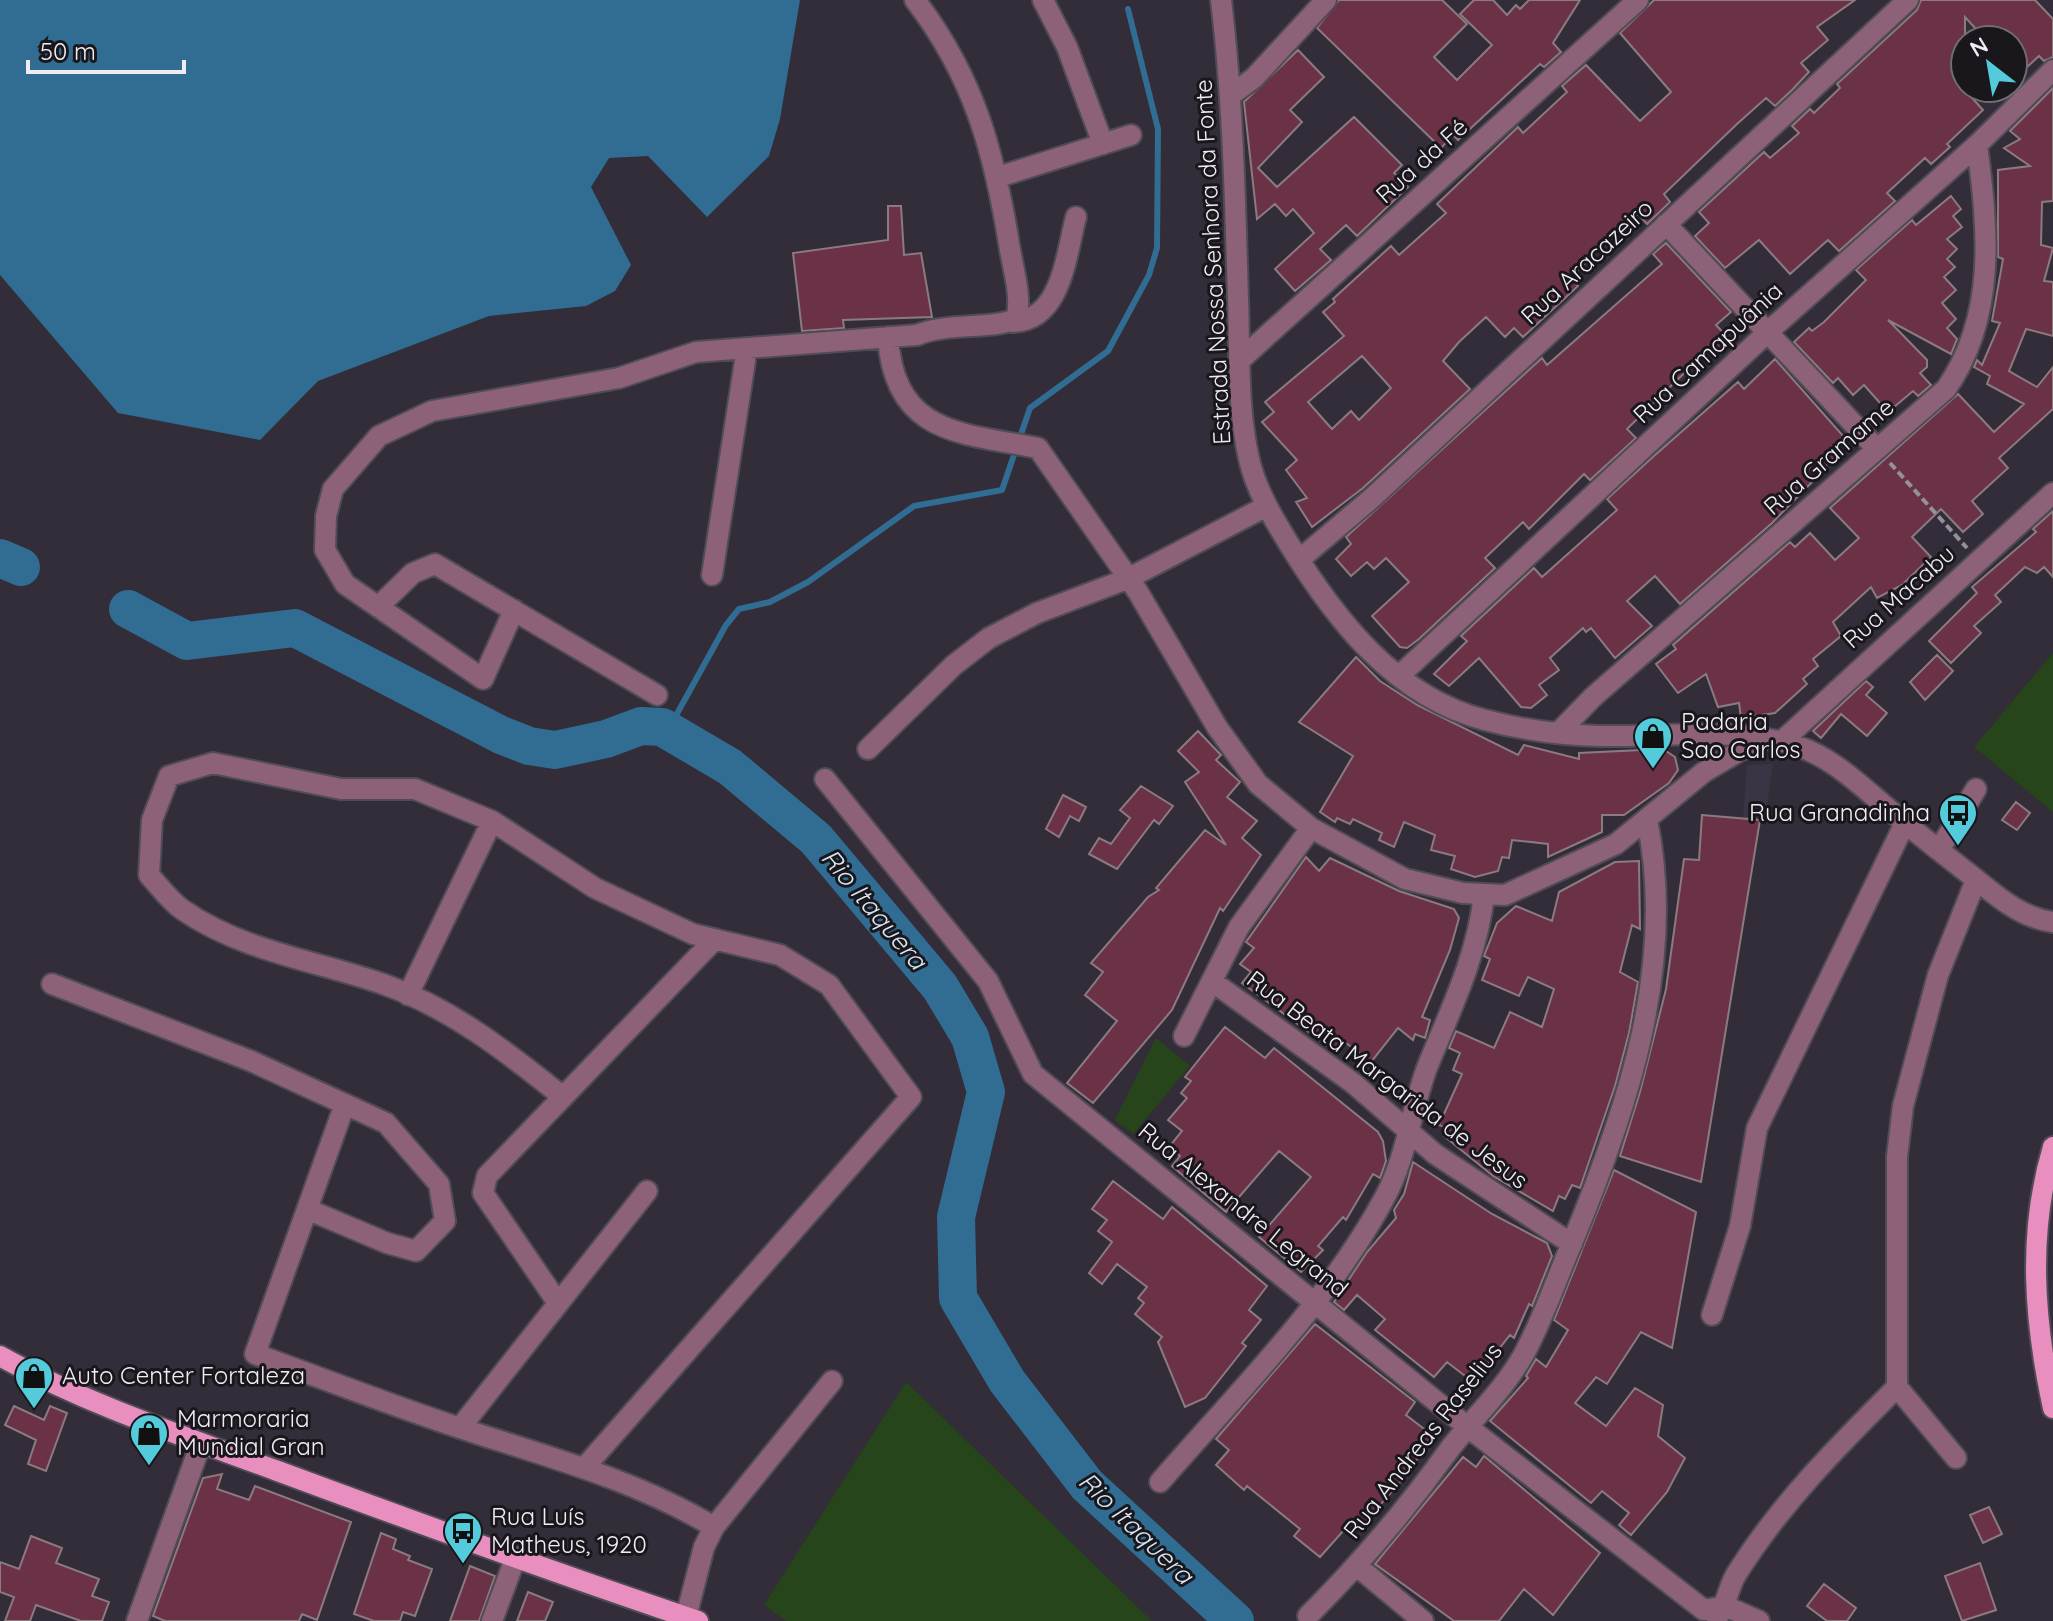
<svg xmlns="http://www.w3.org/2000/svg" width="2053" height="1621" viewBox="0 0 2053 1621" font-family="Quicksand,sans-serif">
<rect width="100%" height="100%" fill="#322d38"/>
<!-- built -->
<path fill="#3b3445" d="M1773 764 1765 820 1743 819 1747 765Z"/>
<!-- green -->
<path fill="#26451a" d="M2053 653V812L1974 747Z
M1156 1038 1190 1066 1133 1134 1115 1120Z
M906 1382 1152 1621H786L764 1605Z"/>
<!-- water -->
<path fill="#316c92" d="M0 0H800L780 119 769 156 707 217 648 156 609 158 591 187 631 265 615 291 586 306 489 316 318 381 260 440 118 413 0 275Z"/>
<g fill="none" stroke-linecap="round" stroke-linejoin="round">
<!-- stream -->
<path stroke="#316c92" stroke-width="6" d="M668 730 726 625 739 609 770 602 808 582 914 506 1002 490 1030 408 1108 351 1149 275 1157 248 1158 129 1128 9"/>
<!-- river -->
<path stroke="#316c92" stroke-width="38" d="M0 558 21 567
M128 609 187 641 295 628 501 735 529 746 555 750 606 739 641 726 662 727 730 767 816 839 940 987 970 1037 986 1092 956 1217 958 1298 1007 1381 1087 1485 1235 1621"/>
</g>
<!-- building -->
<path fill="#6a3147" stroke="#8b7b80" stroke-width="2" fill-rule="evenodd" d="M1339 0H1442L1467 24 1434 57 1457 80 1492 45 1460 14 1474 0H1493L1507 15 1516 5 1520 9 1529 0H1580L1553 43 1561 52 1544 67 1540 64 1458 140 1453 135 1441 148 1317 28Z
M1654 0H1855L1817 27 1828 40 1801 63 1809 72 1792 90 1775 106 1766 98 1737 124 1664 194 1670 202 1647 224 1638 214 1605 242 1571 278 1578 286 1523 337 1514 328 1505 337 1486 317 1459 342 1443 361 1470 389 1363 488 1312 527 1296 502 1307 498 1286 470 1297 460 1262 422 1274 412 1265 402 1344 336 1323 312 1335 302 1333 299 1391 246 1399 255 1446 213 1437 204 1518 127 1523 133 1567 92 1562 86 1586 65 1640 121 1671 92 1620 33ZM1362 356 1391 388 1359 420 1351 411 1332 429 1308 402Z
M1921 0H2035L2053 19V57L2044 61 2039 56 2013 80V40H1986L1965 17V90L1983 110 1947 144 1950 147 1931 164 1925 158 1887 193 1895 201 1839 251 1828 240 1790 274 1759 240 1725 268 1695 236 1709 223 1699 212 1764 152 1770 158 1799 133 1792 126 1810 109 1814 113 1840 88 1837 84 1917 10Z
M1298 50 1324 77 1290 110 1302 122 1258 168 1277 187 1354 117 1402 165 1394 173 1408 187 1357 236 1346 225 1320 249 1331 260 1295 291 1275 269 1314 233 1293 209 1286 216 1275 204 1257 219 1244 102Z
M2053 88V201L2042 202 2041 245 2053 248 2044 281 2053 282V336L2026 329 2009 371 2037 387 2053 367V409L1999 458 2008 468 1972 501 1983 514 1963 532 1941 509 1912 537 1931 557 1902 585 1877 598 1871 587 1833 622 1841 636 1813 659 1818 666 1803 679 1807 684 1775 713 1741 718 1739 703 1718 707 1706 674 1678 693 1656 664 1676 649 1673 645 1790 542 1795 547 1810 533 1835 560 1859 538 1830 508 1958 394 1994 432 2024 404 1987 384 1990 376 1974 367 1977 360 1982 365 2000 323 1992 321 2003 259 1998 257V170L2030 166 2004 148 2020 139 2010 131Z
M1951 196 1961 209 1953 216 1962 227 1947 239 1957 249 1947 259 1955 267 1944 277 1956 290 1942 303 1956 319 1947 328 1957 339 1951 354 1888 320 1927 360V367L1920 373 1931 385 1918 396 1913 391 1888 412 1864 385 1853 395 1838 378 1833 383 1794 342 1809 328 1812 331 1824 322 1866 280 1856 270 1912 220 1916 225Z
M888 206H901L904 255 921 253 932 317 843 320 844 328 802 331 793 253 888 240Z
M1666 243 1731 312 1716 325 1731 341 1713 357 1707 351 1627 429 1636 438 1590 480 1584 474 1529 529 1523 522 1485 558 1495 568 1419 639 1407 648 1400 647 1372 616 1409 582 1386 558 1374 569 1367 562 1351 576 1336 559 1351 544 1346 537 1542 358 1547 365 1662 264 1653 254Z
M1775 359 1844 437 1833 447 1839 454 1813 477 1815 479 1772 523 1680 604 1655 576 1627 601 1652 626 1615 658 1591 628 1586 632 1583 628 1550 658 1559 670 1539 685 1547 695 1531 708 1521 707 1479 658 1449 686 1434 674 1467 641 1461 636 1534 568 1542 577 1617 510 1607 499 1655 455 1738 382 1744 389Z
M2053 511V577L2044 567 2037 573 2025 567 1995 595 2001 602 1974 626 1981 633 1951 663 1929 641 1977 593 1972 587 2036 532 2033 529Z
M1937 655 1953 671 1925 700 1910 682Z
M1356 657 1380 681 1417 705 1518 755 1524 745 1579 759V753L1663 749 1675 757 1678 770 1669 783 1624 815H1602V832L1548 857V844L1512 840 1509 858 1502 857 1498 871 1475 877 1451 869 1455 856 1431 850 1435 835 1404 822 1394 847 1379 840 1382 833 1353 819 1350 824 1337 818 1335 822 1320 812 1353 756 1299 722Z
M1866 681 1873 687 1866 695 1887 713 1867 736 1841 714 1821 738 1813 731Z
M1198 731 1221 755 1216 760 1240 782 1227 797 1257 821 1242 838 1261 855 1223 911 1220 908 1172 1010 1093 1103 1067 1083 1117 1021 1085 995 1103 972 1091 963 1148 897 1159 890 1156 888 1205 830 1226 845 1185 782 1199 772 1178 751Z
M1141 786 1173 806 1159 824 1154 820 1117 869 1089 854 1099 838 1111 844 1130 818 1120 810Z
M1063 795 1086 807 1079 821 1070 816 1059 837 1046 829Z
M2016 802 2030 813 2017 830 2002 820Z
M1702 815 1760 820 1701 1182 1620 1156 1640 1092 1666 989 1684 859 1699 860Z
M1306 857 1319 871 1330 858 1399 891 1454 909 1459 918 1450 950 1422 1017 1430 1020 1425 1038 1415 1034 1413 1040 1398 1028 1371 1062 1342 1040 1333 1050 1242 983 1251 972 1240 964 1254 948 1246 942Z
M1639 861 1640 929 1632 925 1620 972 1638 982 1629 1033 1615 1086 1580 1188 1572 1185 1565 1199 1559 1196 1553 1211 1493 1176 1444 1136 1447 1128 1439 1125 1462 1074 1453 1070 1460 1053 1449 1048 1456 1031 1494 1048 1510 1012 1542 1027 1554 989 1528 977 1519 996 1482 980 1490 959 1484 956 1497 923 1516 906 1552 921 1559 892 1615 862Z
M1225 1027 1265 1058 1274 1048 1378 1132 1383 1141 1386 1161 1380 1178 1373 1174 1346 1220 1343 1217 1318 1246 1323 1250 1301 1272 1259 1237 1311 1177 1279 1151 1226 1212 1172 1166 1180 1156 1169 1147 1182 1131 1168 1120 1187 1098 1181 1093 1191 1081 1185 1077Z
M1413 1162 1492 1214 1547 1243 1552 1256 1532 1306 1529 1304 1514 1338 1510 1335 1473 1382 1447 1362 1434 1377 1375 1330 1385 1319 1357 1295 1344 1310 1334 1302 1367 1252 1396 1218 1394 1210 1404 1194Z
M1614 1170 1696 1212 1672 1348 1641 1332 1607 1384 1596 1377 1575 1403 1606 1426 1635 1388 1663 1405 1658 1436 1685 1458 1667 1492 1631 1535 1619 1525 1629 1513 1602 1491 1591 1503 1490 1421 1528 1378 1526 1376 1536 1359 1546 1367 1568 1330 1554 1320Z
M1113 1181 1163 1219 1172 1207 1267 1286 1249 1310 1261 1320 1242 1343 1246 1346 1205 1398 1185 1407 1158 1342 1162 1337 1135 1314 1144 1303 1138 1298 1147 1287 1117 1264 1102 1284 1089 1273 1112 1242 1098 1231 1107 1220 1092 1209Z
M1315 1324 1415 1402 1406 1415 1432 1435 1409 1472 1360 1528 1352 1521 1320 1557 1294 1536 1300 1529 1247 1486 1244 1490 1216 1465 1229 1450 1216 1439Z
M14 1406 44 1420 50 1406 67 1413 46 1471 28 1464 36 1440 5 1425Z
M1484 1456 1600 1553 1553 1615 1524 1589 1499 1621H1454L1375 1564 1463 1457 1476 1467Z
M222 1474 217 1489 249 1500 255 1486 351 1522 317 1620 302 1614 299 1621H165L153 1616 203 1478Z
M1989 1507 2002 1534 1983 1543 1970 1515Z
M381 1533 396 1539 393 1549 410 1556 408 1560 432 1569 415 1616 403 1612 400 1621H374L354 1614Z
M31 1536 62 1548 56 1563 99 1579 92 1596 109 1602 102 1621H81L36 1605 30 1621H5L14 1597 0 1592V1562L19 1569Z
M1980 1563 1996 1610 1962 1621 1945 1576Z
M470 1566 495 1576 479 1621H450Z
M1824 1584 1856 1608 1847 1621H1827L1807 1606Z
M528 1592 553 1602 545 1621H517Z"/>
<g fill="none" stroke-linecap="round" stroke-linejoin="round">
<defs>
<path id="minor" d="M1043 0 1067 47 1103 144
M1221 0C1233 99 1235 199 1238 299 1240 351 1237 407 1249 459 1256 490 1273 518 1289 544 1335 619 1395 697 1485 720 1523 730 1561 735 1600 736 1662 737 1737 727 1797 746 1834 758 1863 788 1892 812 1920 836 1949 858 1978 881 2000 899 2023 918 2053 922
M1231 95 1254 78 1326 0
M998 177 1131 135
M1666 224 1877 449
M1012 322C1062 321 1066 254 1076 217
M888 337C894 435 962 433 1038 448L1138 592 1217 727 1258 784 1311 828 1405 879 1463 893 1505 895 1616 844 1704 772 1758 740
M1240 360 1638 0
M1299 560 1372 498 1908 0
M712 575 747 348
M378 607 413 573 435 564 657 695
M514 610 483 679 345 584 325 550 326 516 333 489 379 436 432 411 619 378 696 352 917 335C946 322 1003 330 1017 317 1021 295 1014 272 1010 250 995 155 975 78 915 0
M1399 676 1769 331 1977 145 2053 70
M1558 733 1593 697 1946 389C1997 316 1988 229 1977 145
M1781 742 2053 493
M868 749 954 665 989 638 1037 613 1127 579 1267 506
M825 779 988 981 1033 1074 1469 1428 1704 1610 1725 1606 1759 1621
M1939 850 1976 789
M1213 982 1353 1083 1435 1154 1572 1244
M52 984 251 1061 386 1123 439 1184 445 1221 416 1251 387 1243 309 1210
M408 995 492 821
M1184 1036 1239 927 1311 828
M563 1097C507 1052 451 1008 383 984 317 961 242 951 183 910 170 901 159 886 149 875L152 820 169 776 213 763 341 789H415L492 821 595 888 693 934 780 955 829 985 911 1097 584 1468
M345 1104 255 1354C324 1379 393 1406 463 1429 548 1457 636 1480 714 1527
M558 1303 483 1193 487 1176 715 939
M1712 1315 1740 1226 1757 1128 1905 823
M1897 1387 1956 1458
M460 1428 647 1191
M1160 1482C1238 1392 1328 1303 1385 1197 1407 1156 1411 1109 1428 1065 1451 1009 1478 954 1484 894
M1357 1566 1423 1621
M1308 1616C1360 1564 1406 1510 1449 1450 1473 1418 1504 1390 1524 1354 1543 1319 1556 1280 1572 1243 1627 1111 1677 964 1647 820
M686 1617 704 1547 714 1527 832 1381
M1717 1618C1727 1604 1728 1587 1737 1573 1781 1503 1839 1445 1897 1387V1157L1903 1106 1938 975 1976 880
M137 1621 201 1443
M492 1621 515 1559"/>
<path id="major" d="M2053 1147C2027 1233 2034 1321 2053 1408
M0 1356C86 1404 183 1436 275 1470 415 1522 556 1573 698 1621"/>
</defs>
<!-- minor casing -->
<use href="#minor" stroke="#504c56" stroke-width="24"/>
<!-- major casing -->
<use href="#major" stroke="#504c56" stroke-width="24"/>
<!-- path -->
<path stroke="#95919a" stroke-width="4" stroke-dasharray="8 4" stroke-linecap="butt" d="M1890 463 1967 548"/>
<!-- minor -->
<use href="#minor" stroke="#8d6178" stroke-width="20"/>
<!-- major -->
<use href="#major" stroke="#e98fbf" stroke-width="20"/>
</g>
<!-- icons -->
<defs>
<symbol id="shop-pin" viewBox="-11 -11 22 30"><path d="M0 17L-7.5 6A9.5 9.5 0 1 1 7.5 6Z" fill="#53cbdb" stroke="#19171c"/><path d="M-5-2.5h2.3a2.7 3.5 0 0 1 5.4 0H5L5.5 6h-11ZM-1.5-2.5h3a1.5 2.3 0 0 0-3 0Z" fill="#111"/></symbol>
<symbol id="bus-pin" viewBox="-11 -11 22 30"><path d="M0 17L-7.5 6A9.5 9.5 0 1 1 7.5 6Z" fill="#53cbdb" stroke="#19171c"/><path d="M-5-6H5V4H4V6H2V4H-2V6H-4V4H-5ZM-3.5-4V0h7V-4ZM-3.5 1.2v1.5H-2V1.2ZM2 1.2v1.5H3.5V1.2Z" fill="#111"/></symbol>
</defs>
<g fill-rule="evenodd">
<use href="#shop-pin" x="1631" y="714" width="44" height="60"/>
<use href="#bus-pin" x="1936" y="791" width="44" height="60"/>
<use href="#shop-pin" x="12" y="1354" width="44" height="60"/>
<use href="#shop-pin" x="127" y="1411" width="44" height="60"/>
<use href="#bus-pin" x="441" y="1509" width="44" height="60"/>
</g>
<g text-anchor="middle" stroke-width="6" stroke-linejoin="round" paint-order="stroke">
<!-- street labels -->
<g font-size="24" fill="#efecf3" stroke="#19171c">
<text transform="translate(1422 161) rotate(-42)" y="8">Rua da Fé</text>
<text transform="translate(1213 262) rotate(-93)" y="8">Estrada Nossa Senhora da Fonte</text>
<text transform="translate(1587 262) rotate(-43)" y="8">Rua Aracazeiro</text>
<text transform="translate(1708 353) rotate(-43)" y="8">Rua Camapuânia</text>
<text transform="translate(1829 457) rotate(-41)" y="8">Rua Gramame</text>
<text transform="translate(1899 597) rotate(-42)" y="8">Rua Macabu</text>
<text transform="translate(1387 1080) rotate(37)" y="8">Rua Beata Margarida de Jesus</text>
<text transform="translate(1243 1210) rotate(39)" y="8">Rua Alexandre Legrand</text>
<text transform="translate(1423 1441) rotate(-52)" y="8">Rua Andreas Raselius</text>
</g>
<!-- poi labels -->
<g font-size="24" fill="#efecf3" stroke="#19171c" text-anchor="start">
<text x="1681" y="730">Padaria<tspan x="1681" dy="28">Sao Carlos</tspan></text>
<text x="1930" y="821" text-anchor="end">Rua Granadinha</text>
<text x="62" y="1384">Auto Center Fortaleza</text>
<text x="177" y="1427">Marmoraria<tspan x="177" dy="28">Mundial Gran</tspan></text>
<text x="491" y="1525">Rua Luís<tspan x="491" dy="28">Matheus, 1920</tspan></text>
</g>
<!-- water labels -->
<g font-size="26" font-style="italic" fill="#d7e6f2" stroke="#19171c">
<text transform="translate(874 909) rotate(50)" y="9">Rio Itaquera</text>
<text transform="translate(1136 1528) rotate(44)" y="9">Rio Itaquera</text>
</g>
</g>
<!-- north arrow -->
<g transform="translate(1989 64) rotate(329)"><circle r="38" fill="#19171c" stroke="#6f6c72" stroke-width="2"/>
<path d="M0-6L14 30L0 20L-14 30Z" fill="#53cbdb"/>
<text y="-12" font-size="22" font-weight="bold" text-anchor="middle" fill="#efecf3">N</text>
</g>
<!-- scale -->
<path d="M28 60v12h156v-12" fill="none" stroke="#efecf3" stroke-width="4"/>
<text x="40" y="60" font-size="24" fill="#efecf3" stroke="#19171c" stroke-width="6" paint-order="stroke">50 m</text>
</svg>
